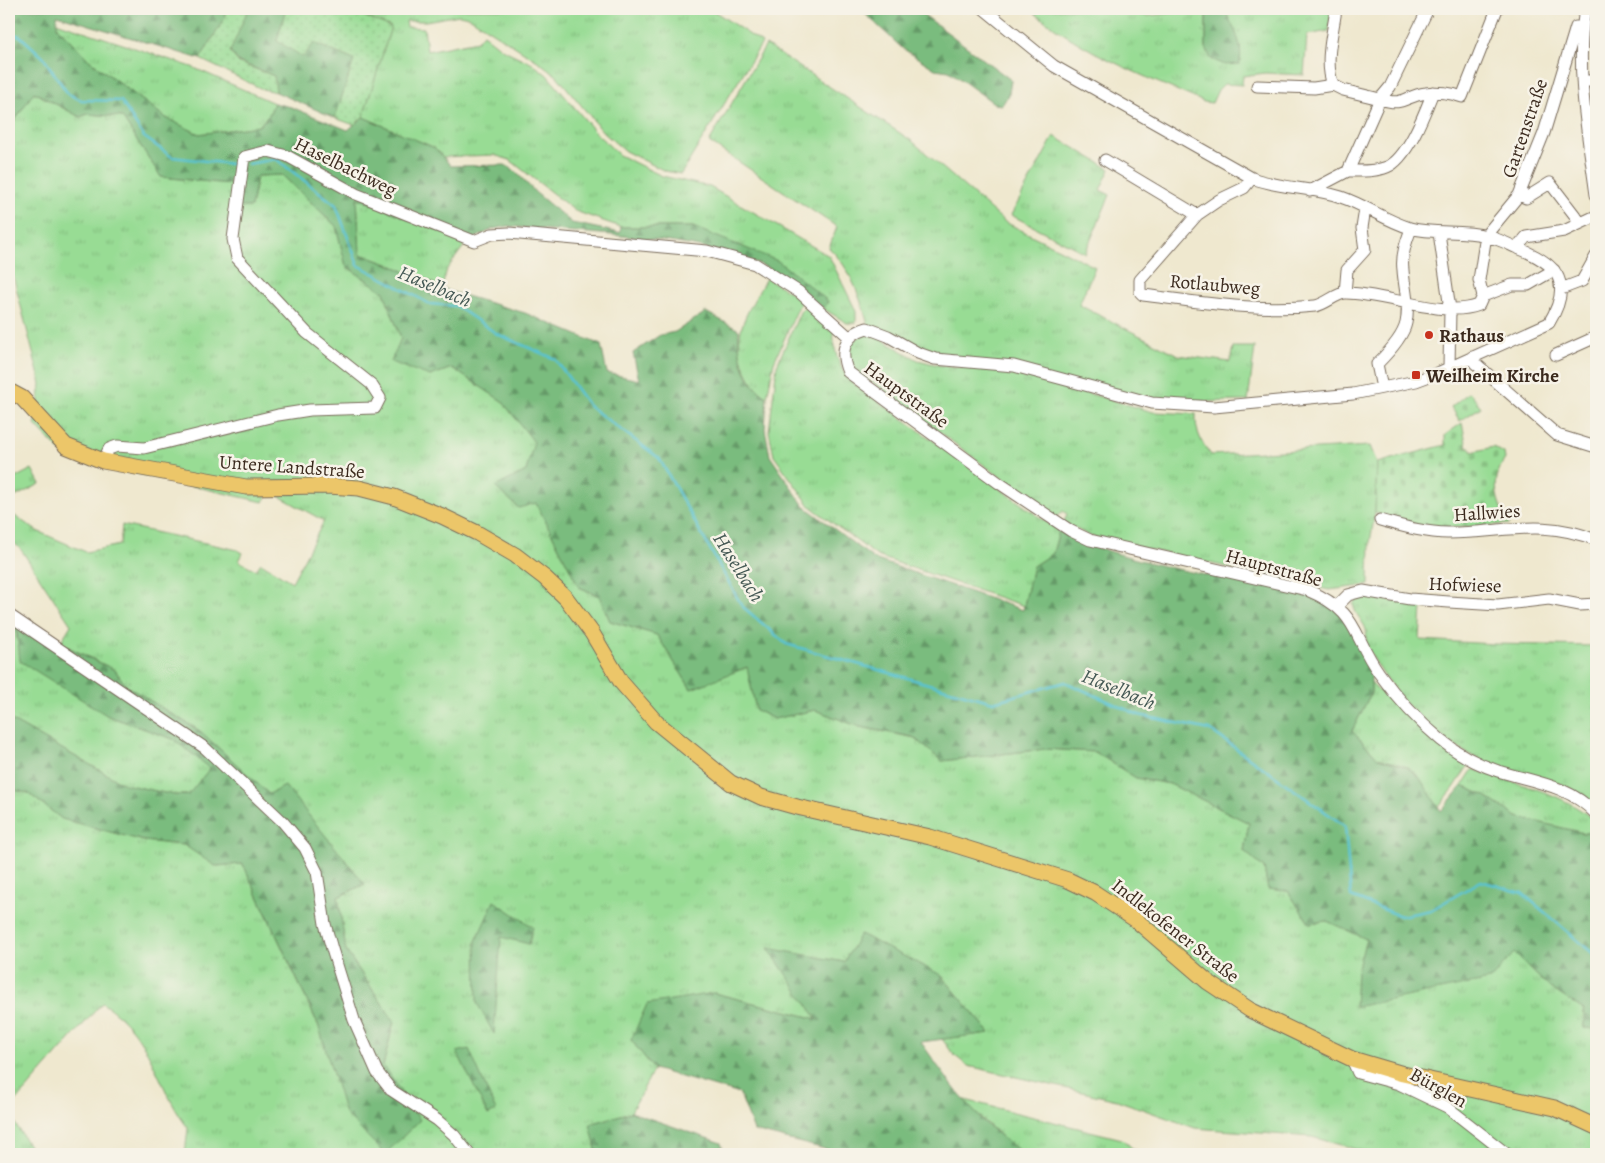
<svg xmlns="http://www.w3.org/2000/svg" width="1605" height="1163" viewBox="0 0 1605 1163" font-family="Alegreya,serif">
<defs>
<pattern id="grass-tufts" width="24" height="20" patternUnits="userSpaceOnUse" patternTransform="scale(1.25)"><rect width="24" height="20" fill="#98dc94"/><path d="M3 7l-1-3M5 7V3M7 7l1-3M15 17l-1-3M17 17v-4M19 17l1-3" fill="none" stroke="#84bd7f"/></pattern>
<pattern id="forest-firs" width="22" height="20" patternUnits="userSpaceOnUse" patternTransform="scale(1.25)"><rect width="22" height="20" fill="#7abc7e"/><path d="M5 1l3.5 6h-7zM16 11l3.5 6h-7z" fill="#659967"/></pattern>
<pattern id="cemetery-stones" width="16" height="16" patternUnits="userSpaceOnUse" patternTransform="scale(1.25)"><rect width="16" height="16" fill="#98dc94"/><path d="M2 7V4a2 2 0 0 1 4 0v3zM10 15v-3a2 2 0 0 1 4 0v3z" fill="#84bd7f"/></pattern>
<pattern id="park-dots" width="8" height="8" patternUnits="userSpaceOnUse" patternTransform="scale(1.25)"><rect width="8" height="8" fill="#98dc94"/><path d="M2 2h.1M6 6h.1" fill="none" stroke="#84bd7f" stroke-width="1.8" stroke-linecap="round"/></pattern>
</defs>
<rect width="100%" height="100%" fill="#f7f3e8"/>
<filter id="ink" filterUnits="userSpaceOnUse"><feTurbulence type="fractalNoise" baseFrequency=".02" numOctaves="2"/><feDisplacementMap in="SourceGraphic" scale="10" xChannelSelector="R" yChannelSelector="G"/><feConvolveMatrix kernelMatrix="1 2 1 2 8 2 1 2 1" color-interpolation-filters="sRGB"/></filter>
<filter id="wash" filterUnits="userSpaceOnUse"><feTurbulence type="fractalNoise" baseFrequency=".0096" numOctaves="4" result="noise"/><feDisplacementMap in="SourceGraphic" scale="20" xChannelSelector="R" yChannelSelector="G"/><feGaussianBlur stdDeviation="1.12" result="paint"/><feColorMatrix in="noise" values="0 0 0 0 0 0 0 0 0 0 0 0 0 0 0 0 0 1.4 0 .05"/><feComposite in="paint" operator="in"/></filter>
<g filter="url(#wash)">
<rect width="100%" height="100%" fill="#efe8cf"/>
<!-- grass -->
<path fill="url(#grass-tufts)" stroke="#6a8359" d="M346 9H711L762 43 681 174 665 171 625 151 604 133 557 76 539 62 469 17 459 15 426 21H406L407 27 424 28 427 51 477 41 483 34 502 49 533 64 547 75 598 135 619 155 662 176 710 187 829 256 856 311V323H847L824 309 828 301 693 227H621L609 223 575 211 510 160 494 155 443 157 435 148 363 117 391 27Z
M1030 9H1107L1148 16 1206 9V48L1239 64C1246 40 1227 28 1215 9H1331L1329 31 1307 35 1304 75 1265 73 1243 76 1242 85 1224 84 1218 90 1212 103 1204 102C1143 76 1081 52 1030 9Z
M56 22 192 67 274 103 269 115 259 126 199 134 166 118 89 60 57 27Z
M766 45 912 141 1005 222 1095 267 1079 305 1178 355 1230 362 1233 347H1255L1248 401 1166 402 932 354 868 325C861 300 850 266 829 248L837 227 709 142Z
M33 92 80 117 88 114 122 117 161 177 230 184 251 207 257 176 282 175 336 226 346 266 384 292 401 338 430 376 452 368 502 401 535 442 526 471 496 487 536 503 579 587 599 596 610 621 657 635 691 689 747 667 756 710 774 719 815 710 860 727 915 738 942 761 1045 749 1095 752 1136 778 1170 784 1249 823 1244 851 1264 868 1268 889 1288 891 1309 923 1327 921 1367 939 1357 971 1514 953 1550 988 1584 1010V1028L1596 1029V1154H1373L1312 1137 1195 1128 1117 1100 968 1066 954 1055 942 1039 990 1033 941 975 844 962 769 949 818 1019 714 993 631 1040 654 1069 631 1112 591 1124 597 1154H185L188 1128C154 1083 154 1036 102 1003L9 1109V789L28 793 62 819 144 841 184 845 217 866 243 864 320 1029 348 1116 419 1119 383 1066 394 1021 346 951 338 897 365 884 200 731 126 686 115 670 60 643 71 625 22 551 9 538V512L37 531 86 552 120 545 122 525 238 550 243 553 239 561 256 570 261 563 292 582 324 521 270 491 263 502 79 460 58 449 35 425 41 384 9 260V129Z
M1054 136 1110 169 1100 190 1110 195 1085 253 1011 215Z
M357 198 467 242 447 269 442 287 393 266 360 254Z
M766 278 802 299 774 362 767 397C755 389 752 383 746 371 728 334 750 310 766 278Z
M807 306 834 327C832 347 838 366 850 381L1059 531 1053 553 1033 566 1024 606 877 556 811 507 774 456 769 431 777 365 801 310Z
M864 334 876 336 918 360 938 365 1014 372 1153 412 1196 414C1195 431 1201 442 1211 455L1370 446 1377 463 1375 513 1370 542 1369 585 1329 590 1089 536 1064 522 1067 514 1063 511 1056 518 870 381 863 380 850 370 849 344Z
M32 469 40 484 9 500V481Z
M1360 596 1422 606 1420 640 1495 644 1596 646V808C1573 781 1535 777 1503 768 1448 754 1391 697 1367 646 1365 640 1368 634 1365 627 1361 619 1355 614 1353 604Z
M9 618 16 623 17 641 108 716 173 739 211 768 188 795H174L124 784 9 719Z
M1371 683 1379 691H1386L1440 746 1468 766 1454 788 1438 807 1419 777 1407 767 1378 758 1352 731 1371 693Z
M1473 769C1516 785 1561 790 1596 822V832L1584 833 1517 817 1484 795 1462 786Z
M961 1099 1122 1139 1139 1154H1026L1010 1145Z
M9 1114 34 1154H9Z"/>
<!-- forest -->
<path fill="url(#forest-firs)" stroke="#5a734e" d="M9 9H226L224 20 200 59 57 15V27L89 60 166 118 199 134 259 126 269 115 274 103 291 107 348 130 363 117 435 148 451 166 505 165 514 170 536 193 572 223 620 233 621 227H693L778 261 828 301 824 309C808 297 787 275 769 268 692 235 591 235 508 226L493 229 467 242 357 198 360 254 393 266 452 292 525 313 601 345 607 373 639 380 633 353 660 335 675 332 706 312 739 330C737 356 745 383 767 397L765 429 770 456 804 506 874 559 1023 610 1033 566 1053 553 1059 531C1109 556 1175 569 1230 580 1263 586 1305 587 1333 607 1354 623 1363 652 1374 675L1371 678V693L1352 731 1378 758 1407 767 1419 777 1441 811 1462 786 1484 795 1517 817 1583 833 1596 832V1029L1584 1028V1010L1550 988 1514 953 1490 980 1355 1007 1357 971 1366 939 1327 921 1309 923 1288 891 1268 889 1264 868 1244 851 1249 823 1170 784 1136 778 1095 752 1045 749 942 761 913 737 860 727 815 710 774 719 756 710 747 667 691 689 657 635 610 621 599 596 579 587 536 503 519 508 495 487 526 471 534 442 502 401 452 368 430 376 391 362 401 338 384 292 346 266 336 226 282 175 257 176 251 207H239L230 184 161 177 122 117 88 114 80 117 34 92 9 129Z
M248 9H286L277 41 314 43 354 60 335 118 276 92 274 76 239 62 230 51Z
M860 9H916L1011 80 1009 94 1002 105 995 104 949 71 935 69 902 48Z
M1206 9 1225 10C1233 28 1245 45 1239 64L1225 65 1211 59 1206 48Z
M16 623 115 670 126 686 200 731 269 794 285 786 365 884 338 897 346 951 394 1021 383 1066 420 1120 385 1154 345 1114 318 1024 243 864 215 866 184 845 144 841 62 819 28 793 9 789V719L124 784 174 795H188L210 768 173 739 108 716 20 661Z
M494 901 533 927 529 944 501 937 494 1034 477 1003 476 941Z
M860 934 941 975 990 1033 921 1042C950 1084 981 1128 1026 1154H845L754 1131 740 1094 654 1069 631 1040 647 1004 714 993 817 1019 768 948 844 962Z
M469 1049 496 1111 488 1115 457 1052Z
M631 1112 721 1143 724 1154H597L590 1124Z"/>
<!-- cemetery -->
<path fill="url(#cemetery-stones)" stroke="#6a8359" d="M1469 392 1481 407 1460 421 1451 407Z
M1462 423 1467 447H1470L1472 452 1493 447 1504 453 1505 459C1490 481 1496 503 1510 524L1446 528 1415 525 1375 513 1377 463 1445 445V435Z"/>
<!-- park -->
<path fill="url(#park-dots)" stroke="#6a8359" d="M226 9H248L230 52 239 63 274 76 276 92 262 89 200 59 224 20Z
M286 9H346L391 27 363 117 354 125 335 118 354 60 314 43 303 57 277 41Z"/>
<g fill="none" stroke-linecap="round" stroke-linejoin="round">
<!-- stream -->
<path stroke="#58c3d2" stroke-width="2.5" d="M9 32 20 36 43 57 68 94 81 100 121 101 144 137 172 157 240 165
M248 164 276 159 336 205 358 265 430 304 456 306 497 334 555 359 589 406 659 458 742 606 786 644 993 702 1065 682 1139 715 1210 730 1345 826 1351 897 1401 916 1431 910 1481 881 1522 893 1596 956"/>
</g>
</g>
<g filter="url(#ink)">
<g fill="none" stroke-linecap="round" stroke-linejoin="round">
<defs>
<path id="minor" d="M984 9 1054 66 1252 178C1281 189 1312 187 1341 197 1365 205 1386 221 1410 228 1435 235 1462 229 1486 236 1496 238 1506 243 1515 247 1555 262 1575 280 1549 323L1440 372 1416 381 1353 394 1214 407 1152 403 1014 366 935 359 918 353 888 336 867 328C844 335 839 351 848 372L999 483 1071 531 1090 540 1307 590C1360 612 1351 634 1379 673 1397 698 1418 721 1441 740 1458 754 1477 764 1498 771 1534 782 1569 785 1596 814
M1336 9C1333 33 1324 61 1333 85L1343 90 1380 99 1390 87 1428 9
M1585 9C1575 70 1588 134 1596 195
M1583 80 1596 82
M1257 86 1314 88 1333 85
M1105 160 1197 215
M1348 171C1360 171 1375 172 1387 167 1408 158 1425 112 1433 92
M1252 178 1244 188 1219 200 1197 215 1140 280V292L1143 295C1199 302 1258 312 1315 306 1325 305 1336 293 1346 293 1385 293 1443 319 1479 305L1483 296 1512 285H1528L1554 270
M1310 191 1348 171 1380 99C1405 107 1404 96 1426 93 1437 91 1452 93 1462 97L1497 9
M1519 195 1526 198 1550 183 1580 222
M1439 233 1450 309 1449 368
M1517 248 1526 237 1564 231 1596 216
M1561 289 1582 281 1596 256
M1345 293 1347 270 1365 250 1362 228 1365 209
M1483 296 1479 280 1486 235 1519 195 1544 133 1576 27 1582 28
M1556 355 1596 337
M1472 357 1475 363 1557 435 1596 447
M1382 388 1377 364C1387 354 1403 337 1406 323 1410 305 1404 287 1403 270 1401 256 1406 242 1411 229
M103 461 109 449 117 446 144 448 278 415 310 410 375 408 380 398 371 384 307 333 237 258 233 239 244 157 268 151 287 156 356 194 474 241 492 234 509 233 707 251 755 264 799 292 849 337
M1380 520C1402 526 1425 533 1448 533 1503 533 1542 518 1596 540
M1337 606 1348 595 1363 591 1410 599 1449 602 1498 605 1549 599 1580 605 1596 604
M9 615 205 748 283 822 305 848 317 872 325 924 332 949 354 1020 377 1072 391 1090 437 1120 454 1135 469 1154
M1352 1059 1358 1073 1399 1084 1447 1107 1507 1154"/>
<path id="major" d="M9 391 22 398 66 446 103 461 246 487 328 486 359 488 394 497 442 516 477 533 515 555 545 578 566 598 592 633 621 682 656 722 731 783 761 797 797 807 930 837 1068 880 1095 893 1136 920 1208 982 1250 1010 1352 1059 1403 1074 1555 1108 1596 1127"/>
</defs>
<!-- minor casing -->
<use href="#minor" stroke="#7a6c5c" stroke-width="13"/>
<!-- major casing -->
<use href="#major" stroke="#7a6c5c" stroke-width="17"/>
<!-- minor -->
<use href="#minor" stroke="#fff" stroke-width="11"/>
<!-- major -->
<use href="#major" stroke="#ecc669" stroke-width="15"/>
</g>
</g>
<!-- markers -->
<g fill="#c8321e" stroke="#f7f3e8" stroke-width="2">
<circle cx="1429" cy="335" r="5"/>
<rect x="1411" y="370" width="10" height="10" rx="2.5"/>
</g>
<g text-anchor="middle" stroke-width="5" stroke-linejoin="round" paint-order="stroke">
<!-- street labels -->
<g font-size="19" fill="#3b2a1e" stroke="#f7f3e8">
<text transform="translate(1524 128) rotate(-71)" y="7">Gartenstraße</text>
<text transform="translate(346 166) rotate(26)" y="7">Haselbachweg</text>
<text transform="translate(1215 284) rotate(5)" y="7">Rotlaubweg</text>
<text transform="translate(907 394) rotate(36)" y="7">Hauptstraße</text>
<text transform="translate(292 466) rotate(4)" y="7">Untere Landstraße</text>
<text transform="translate(1487 512) rotate(-4)" y="7">Hallwies</text>
<text transform="translate(1274 567) rotate(15)" y="7">Hauptstraße</text>
<text transform="translate(1465 584) rotate(2)" y="7">Hofwiese</text>
<text transform="translate(1176 930) rotate(38)" y="7">Indlekofener Straße</text>
<text transform="translate(1439 1087) rotate(29)" y="7">Bürglen</text>
</g>
<!-- poi labels -->
<g font-size="19" font-weight="bold" fill="#3b2a1e" stroke="#f7f3e8" text-anchor="start">
<text x="1439" y="342">Rathaus</text>
<text x="1426" y="382">Weilheim Kirche</text>
</g>
<!-- water labels -->
<g font-size="20" font-style="italic" fill="#445854" stroke="#f7f3e8">
<text transform="translate(435 286) rotate(23)" y="7">Haselbach</text>
<text transform="translate(739 567) rotate(58)" y="7">Haselbach</text>
<text transform="translate(1119 689) rotate(22)" y="7">Haselbach</text>
</g>
</g>
<!-- margin -->
<rect width="1605" height="1163" fill="none" stroke="#f7f3e8" stroke-width="30"/>
</svg>
